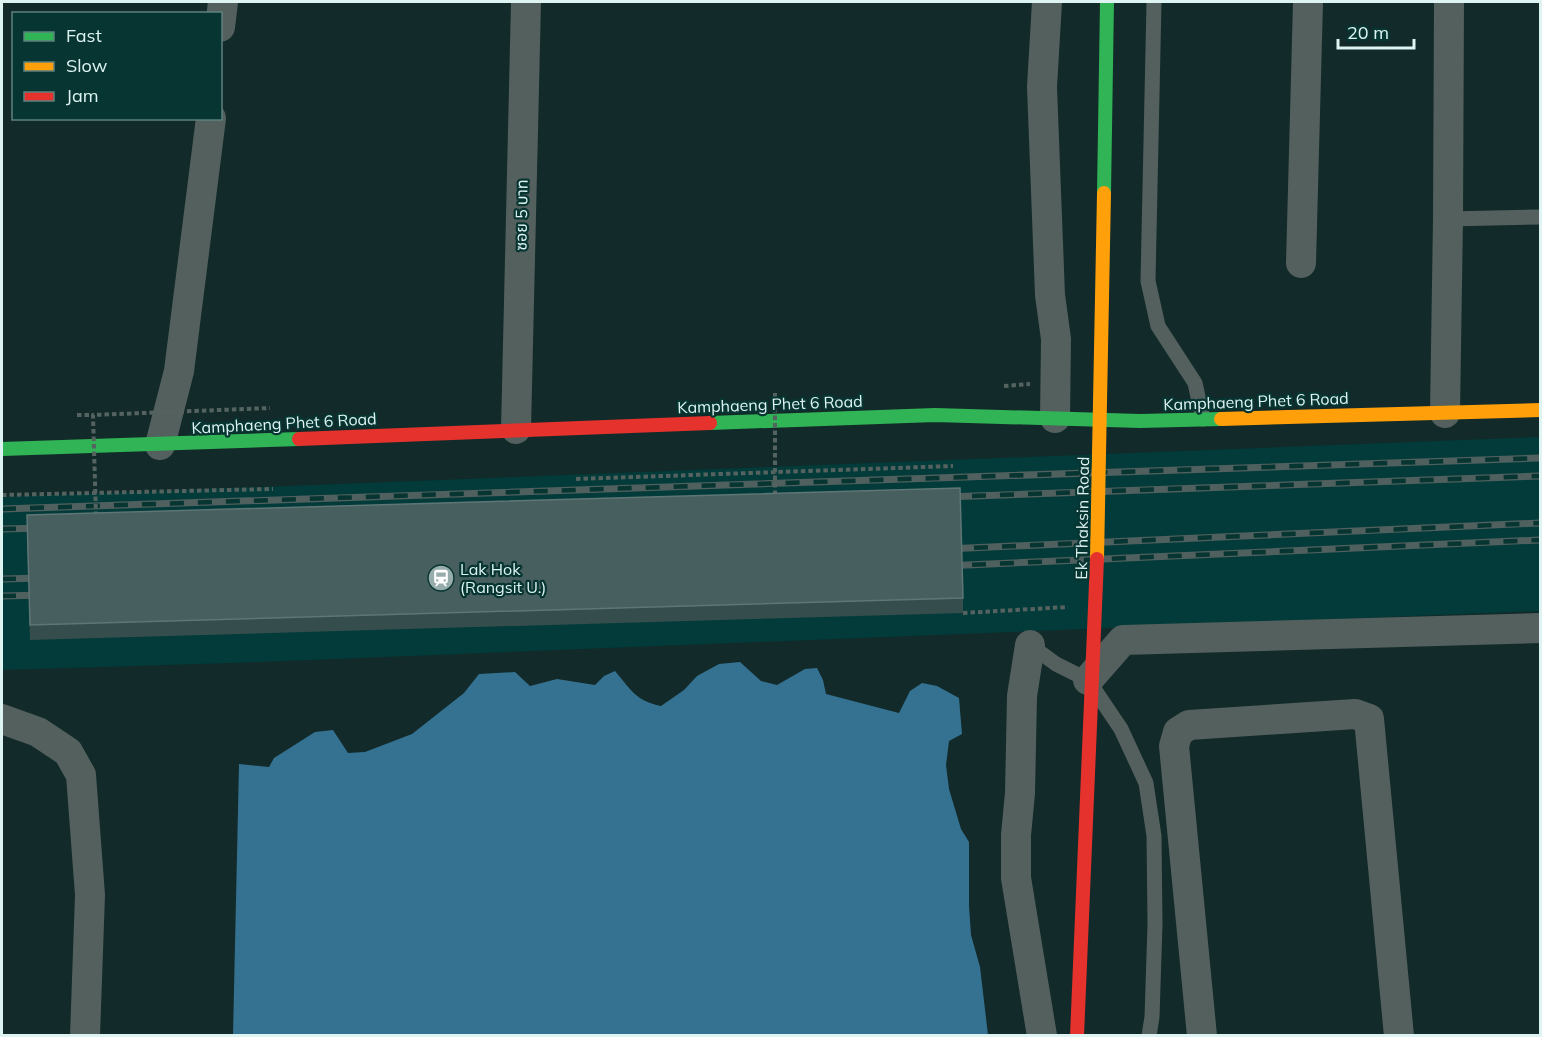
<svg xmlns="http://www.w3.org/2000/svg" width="1542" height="1037" viewBox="0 0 1542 1037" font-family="Mulish,'Noto Sans Thai',sans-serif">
<rect width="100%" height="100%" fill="#122a29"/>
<!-- built -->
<path fill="#023b39" d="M1540 437V611L232 663 2 670V497Z"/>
<!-- water -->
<path fill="#357291" d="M740 662 761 681 777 685 805 669 817 668 823 680 826 694 899 713 910 691 922 683 937 686 959 698 962 734 949 741 946 765 949 789 961 829 969 842V906L971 935 980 967 988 1035H233L239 764 269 767 274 758 315 732 333 730 348 753 365 752 412 734 464 693 479 674 515 672 530 686 557 679 595 685 604 676 615 671C631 690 636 701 661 706L684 690 697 676 719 664Z"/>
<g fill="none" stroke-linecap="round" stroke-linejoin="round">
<!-- path -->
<path stroke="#556360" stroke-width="4" stroke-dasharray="4.5 3" stroke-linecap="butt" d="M1004 386 1030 384
M77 415H93
M576 479 953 466
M2 495 273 489
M963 613 1068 607"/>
<!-- lane -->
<path stroke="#54605d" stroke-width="15" d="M1154 2 1148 281 1158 326 1195 383 1203 419
M1448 219 1540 217
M1030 645 1056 664 1088 680 1121 729 1146 783 1154 836 1155 924 1152 1017 1149 1036"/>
<!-- street -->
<path stroke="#54605d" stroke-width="30" d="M1047 2 1042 87 1050 295 1056 339 1055 418
M220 27 223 2
M1301 263 1308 2
M1445 413 1448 219 1449 2
M516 429 526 2
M160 445 179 371 211 118
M1030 645 1022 696 1020 793 1016 835V878L1042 1036
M1088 680 1123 640 1540 628
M2 719 38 732 68 752 81 775 90 895 85 1036
M1202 1036 1174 746 1178 732 1189 725 1355 714 1369 719 1399 1036"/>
<!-- fast -->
<path stroke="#30b455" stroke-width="14" d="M710 423 935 415 1140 421 1221 419
M2 449 299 439"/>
<!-- slow -->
<path stroke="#ff9f0a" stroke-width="14" d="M1221 419 1540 410"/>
<!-- jam -->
<path stroke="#e5322d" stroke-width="14" d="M299 439 710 423"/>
<defs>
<path id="rail" d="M944 497 1540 476
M2 509 1540 458
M2 529 44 528
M946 549 1540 523
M944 566 1540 540
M2 579 43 578
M2 596 45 595"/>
</defs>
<!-- rail casing -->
<use href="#rail" stroke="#4f605e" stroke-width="7"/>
<!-- rail -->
<use href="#rail" stroke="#073532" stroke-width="4.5" stroke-dasharray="14" stroke-linecap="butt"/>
<!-- path-bridge -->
<path stroke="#556360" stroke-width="4" stroke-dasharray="4.5 3" stroke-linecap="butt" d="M775 393V497
M96 516 93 415 270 408"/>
<!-- fast-bridge -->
<path stroke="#30b455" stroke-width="14" d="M1104 193 1107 2"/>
<!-- slow-bridge -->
<path stroke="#ff9f0a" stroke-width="14" d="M1097 559 1104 193"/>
<!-- jam-bridge -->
<path stroke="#e5322d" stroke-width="14" d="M1077 1036 1097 559"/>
</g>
<!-- wall -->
<path fill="#354d4d" d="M27 530 963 598V613L30 640Z"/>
<!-- building -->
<path fill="#475f5f" stroke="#5f7676" stroke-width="1.5" d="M960 488 963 598 30 625 27 515Z"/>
<!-- icons -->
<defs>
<symbol id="station-disc" viewBox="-11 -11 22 22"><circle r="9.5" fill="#97adac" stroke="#073532"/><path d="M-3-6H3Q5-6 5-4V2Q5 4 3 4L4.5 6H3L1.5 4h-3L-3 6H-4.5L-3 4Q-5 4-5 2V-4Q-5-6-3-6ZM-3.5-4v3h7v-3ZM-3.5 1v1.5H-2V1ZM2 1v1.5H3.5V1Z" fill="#fff"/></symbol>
</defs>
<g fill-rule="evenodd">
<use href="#station-disc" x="426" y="563" width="30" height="30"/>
</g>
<g text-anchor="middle" stroke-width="4.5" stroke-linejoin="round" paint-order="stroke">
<!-- street labels -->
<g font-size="16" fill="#def4f2" stroke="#073532">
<text transform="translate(521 215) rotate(-89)" y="6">ซอย 5 บาท</text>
<text transform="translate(1256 401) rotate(-2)" y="6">Kamphaeng Phet 6 Road</text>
<text transform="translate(770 404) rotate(-2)" y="6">Kamphaeng Phet 6 Road</text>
<text transform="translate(284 423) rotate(-3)" y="6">Kamphaeng Phet 6 Road</text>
<text transform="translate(1082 518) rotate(-89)" y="6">Ek Thaksin Road</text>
</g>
<!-- poi labels -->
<g font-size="16" fill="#def4f2" stroke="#073532" text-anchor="start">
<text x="460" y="575">Lak Hok<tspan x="460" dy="18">(Rangsit U.)</tspan></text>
</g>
</g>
<!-- border -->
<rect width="1542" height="1037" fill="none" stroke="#def4f2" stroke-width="6"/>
<!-- legend -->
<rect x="12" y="12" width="210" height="108" fill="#073532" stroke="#5d817f" stroke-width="1.5"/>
<rect x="24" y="32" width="30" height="9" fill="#30b455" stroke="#5d817f" stroke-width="1.5"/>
<text x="66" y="42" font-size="18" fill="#def4f2">Fast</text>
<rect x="24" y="62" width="30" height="9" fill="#ff9f0a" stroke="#5d817f" stroke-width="1.5"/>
<text x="66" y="72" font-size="18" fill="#def4f2">Slow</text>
<rect x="24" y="92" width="30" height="9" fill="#e5322d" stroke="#5d817f" stroke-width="1.5"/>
<text x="66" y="102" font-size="18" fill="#def4f2">Jam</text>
<!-- scale -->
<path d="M1338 39v9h76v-9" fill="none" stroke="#def4f2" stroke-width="3"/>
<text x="1347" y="39" font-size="18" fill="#def4f2" stroke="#073532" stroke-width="4.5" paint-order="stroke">20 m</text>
</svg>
